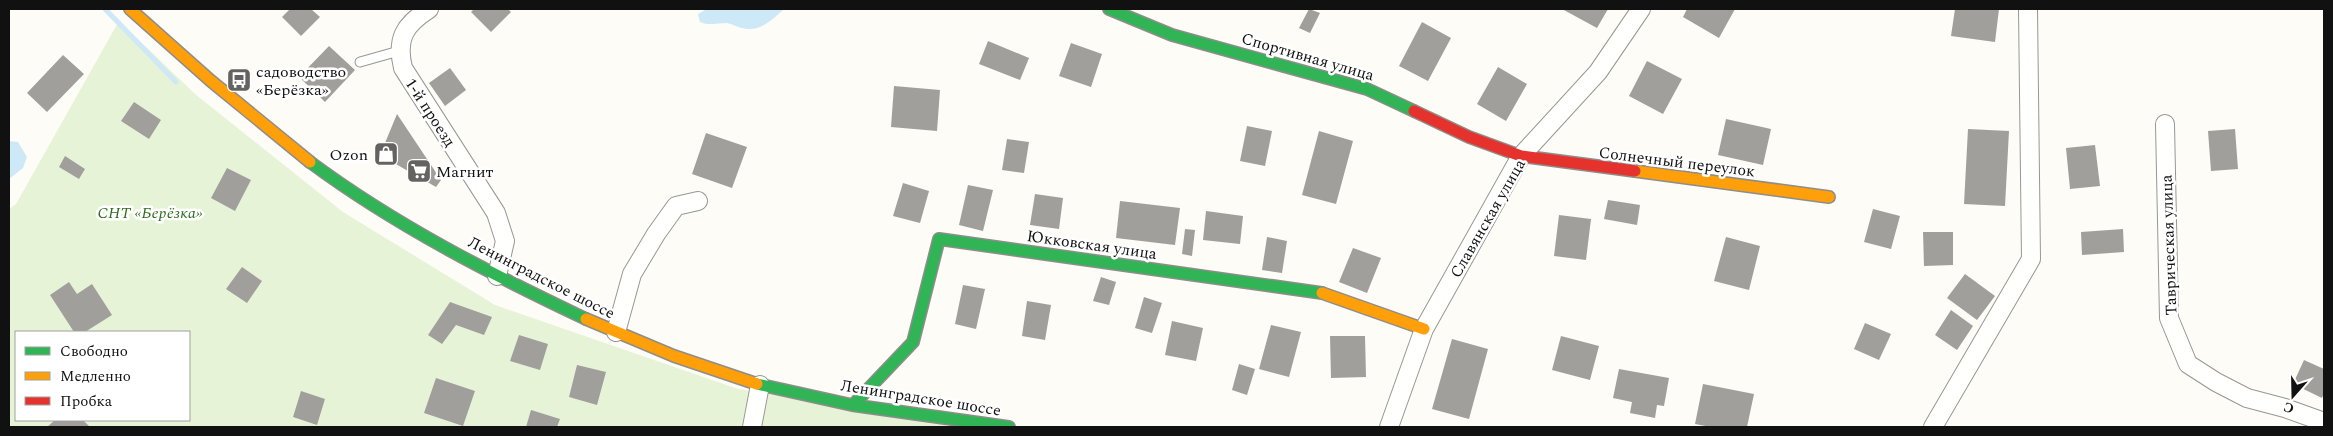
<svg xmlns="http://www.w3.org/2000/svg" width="2333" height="436" viewBox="0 0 2333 436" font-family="Spectral,serif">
<rect width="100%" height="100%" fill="#fdfcf7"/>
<!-- green -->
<path fill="#e7f3d7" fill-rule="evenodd" d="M119 21 195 94 343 212 495 305 738 389 978 427H9V209L16 204ZM16 332H189V420H16Z"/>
<!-- water -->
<path fill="#cde8f7" d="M707 9H784C772 20 759 33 742 28 737 27 732 24 727 23 717 23 710 26 700 22L698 14Z
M9 141 18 142 27 157 23 168 9 179Z"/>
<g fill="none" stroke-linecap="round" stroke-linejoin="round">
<!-- stream -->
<path stroke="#cde8f7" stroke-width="5" d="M105 9 176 82"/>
</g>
<!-- building -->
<path fill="#a19f9c" d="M290 9H311L320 17 301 36 282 17Z
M474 9H508L511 12 491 32 471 12Z
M1309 9 1320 13 1310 33 1299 28Z
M1562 9H1608L1597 28Z
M1687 9H1735L1719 38 1683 17Z
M1955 9H1999L1995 42 1951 36Z
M1422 22 1451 38 1428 81 1399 66Z
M988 41 1029 58 1020 80 979 64Z
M1071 43 1102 54 1091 87 1059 76Z
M329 46 355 70 325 102 299 77Z
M63 55 84 74 47 112 27 93Z
M1647 61 1682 79 1663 114 1629 96Z
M1498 67 1527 84 1506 121 1477 104Z
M450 68 466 90 445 106 429 83Z
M894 86 940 90 937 131 891 127Z
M134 102 161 120 149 139 121 121Z
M397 114 441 180 436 187 380 155Z
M1726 119 1771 129 1763 165 1718 155Z
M1247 126 1272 131 1265 166 1240 161Z
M1968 129 2009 131 2005 206 1964 204Z
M2235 129 2238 169 2211 171 2208 131Z
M1319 131 1353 141 1336 204 1302 195Z
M706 133 747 147 732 188 692 174Z
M1007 139 1029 142 1024 173 1002 170Z
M2095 145 2100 186 2070 189 2066 148Z
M65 156 85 169 79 179 59 167Z
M227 168 251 180 235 211 211 198Z
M903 183 929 191 920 223 893 216Z
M968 185 993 190 983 231 959 225Z
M1035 194 1063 198 1059 229 1030 225Z
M1608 200 1640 205 1637 225 1604 219Z
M1120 201 1180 208 1175 245 1116 238Z
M1873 209 1900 216 1891 249 1864 242Z
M1206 211 1243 216 1240 244 1203 240Z
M1559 215 1591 219 1586 260 1554 256Z
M1185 229 1195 230 1192 256 1182 254Z
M2123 229 2124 252 2082 255 2081 232Z
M1923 232H1953V265L1924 266Z
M1267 237 1287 241 1282 273 1262 270Z
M1726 237 1760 246 1749 290 1714 281Z
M1353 248 1381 258 1367 293 1339 282Z
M242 267 262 281 247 303 226 289Z
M1965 274 1995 296 1977 320 1947 298Z
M1101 277 1116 282 1109 305 1093 301Z
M69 282 77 294 92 284 112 315 85 332H74L50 295Z
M963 285 985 289 976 329 955 324Z
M1144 297 1162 303 1152 333 1135 328Z
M1027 301 1051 305 1045 340 1022 336Z
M450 302 492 317 484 335 456 325 442 344 428 335Z
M1951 310 1973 326 1957 350 1935 335Z
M1172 321 1203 328 1196 361 1165 355Z
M1865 323 1891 334 1879 360 1854 349Z
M1271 325 1301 332 1289 377 1259 369Z
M519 335 548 344 540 370 510 361Z
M1330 336H1365L1366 377 1331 378Z
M1561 336 1599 346 1590 380 1552 370Z
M1452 339 1488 349 1469 419 1432 409Z
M2304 360 2324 369V393L2322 398 2293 384Z
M1239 364 1255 369 1247 395 1232 390Z
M577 365 606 372 597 405 569 397Z
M1619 369 1669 378 1664 406 1657 405 1655 418 1630 413 1632 402 1613 398Z
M436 378 475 391 463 426 424 413Z
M1703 384 1754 394 1747 427H1711L1695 424Z
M301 391 325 399 317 425 293 417Z
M531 410 560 419 557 427H526Z
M55 420H83L90 427H47Z"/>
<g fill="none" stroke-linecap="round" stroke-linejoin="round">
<defs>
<path id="lane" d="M360 62 399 51"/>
<path id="street" d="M429 9C404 25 396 39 403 68L496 213 505 241 497 276
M2165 124 2169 318 2188 364 2216 382 2247 398 2285 408 2324 422
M616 332 632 274 656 234 676 206 698 201
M752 427 760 385
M1389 427 1424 329 1521 156 1598 72 1641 9
M1933 427 2031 259 2028 9"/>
<path id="fast" d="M1109 9 1172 35 1367 89 1414 111
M310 162C395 225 491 274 586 319
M757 384 852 405 1009 427
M854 404 913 342 939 239 1322 293"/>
<path id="slow" d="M130 9 211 81 310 162
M1635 171 1829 197
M1322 293 1424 329
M586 319 674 356 757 384"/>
<path id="jam" d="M1414 111 1469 137 1521 156 1635 171"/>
</defs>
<!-- lane casing -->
<use href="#lane" stroke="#979795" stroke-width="11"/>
<!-- street casing -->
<use href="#street" stroke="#979795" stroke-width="20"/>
<!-- fast casing -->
<use href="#fast" stroke="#8e8d8b" stroke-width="14"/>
<!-- slow casing -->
<use href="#slow" stroke="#8e8d8b" stroke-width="14"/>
<!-- jam casing -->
<use href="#jam" stroke="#8e8d8b" stroke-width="14"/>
<!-- lane -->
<use href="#lane" stroke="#fffffe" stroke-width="9"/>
<!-- street -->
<use href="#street" stroke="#fffffe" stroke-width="18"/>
<!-- fast -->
<use href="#fast" stroke="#30b455" stroke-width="11"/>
<!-- slow -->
<use href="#slow" stroke="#ff9f0a" stroke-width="11"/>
<!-- jam -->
<use href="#jam" stroke="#e5322d" stroke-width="11"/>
</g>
<!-- icons -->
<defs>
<symbol id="bus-square" viewBox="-11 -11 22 22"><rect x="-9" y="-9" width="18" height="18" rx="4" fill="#646362" stroke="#fff"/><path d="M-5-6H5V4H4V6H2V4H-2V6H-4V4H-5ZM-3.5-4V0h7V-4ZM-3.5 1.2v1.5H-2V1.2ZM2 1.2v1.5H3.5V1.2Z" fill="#fff"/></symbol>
<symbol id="shop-square" viewBox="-11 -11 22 22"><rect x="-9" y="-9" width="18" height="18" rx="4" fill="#646362" stroke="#fff"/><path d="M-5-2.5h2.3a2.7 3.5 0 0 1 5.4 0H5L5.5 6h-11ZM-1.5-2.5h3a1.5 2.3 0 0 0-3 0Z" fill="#fff"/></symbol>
<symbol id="supermarket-square" viewBox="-11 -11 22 22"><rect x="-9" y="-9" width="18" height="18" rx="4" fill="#646362" stroke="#fff"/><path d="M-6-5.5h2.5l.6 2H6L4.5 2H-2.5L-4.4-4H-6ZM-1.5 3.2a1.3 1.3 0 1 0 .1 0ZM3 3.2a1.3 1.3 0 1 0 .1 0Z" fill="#fff"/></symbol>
</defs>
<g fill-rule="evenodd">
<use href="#bus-square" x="225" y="66" width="28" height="28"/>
<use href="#shop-square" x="372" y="140" width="28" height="28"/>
<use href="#supermarket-square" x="405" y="157" width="28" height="28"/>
</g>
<g text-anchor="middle" stroke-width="5" stroke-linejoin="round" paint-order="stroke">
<!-- street labels -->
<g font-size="16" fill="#111" stroke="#fff">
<text transform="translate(1308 56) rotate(16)" y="6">Спортивная улица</text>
<text transform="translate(431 112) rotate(57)" y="6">1-й проезд</text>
<text transform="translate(1677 161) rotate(7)" y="6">Солнечный переулок</text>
<text transform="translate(1487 218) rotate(-60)" y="6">Славянская улица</text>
<text transform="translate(1092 244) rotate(8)" y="6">Юкковская улица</text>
<text transform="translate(2168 245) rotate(-92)" y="6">Таврическая улица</text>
<text transform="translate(542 277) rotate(27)" y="6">Ленинградское шоссе</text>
<text transform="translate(921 397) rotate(9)" y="6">Ленинградское шоссе</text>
</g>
<!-- poi labels -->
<g font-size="16" fill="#111" stroke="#fff" text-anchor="start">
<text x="256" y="77">садоводство<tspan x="256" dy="18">«Берёзка»</tspan></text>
<text x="368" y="160" text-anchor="end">Ozon</text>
<text x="436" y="177">Магнит</text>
</g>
<!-- park labels -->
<g font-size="16" font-style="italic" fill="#2f6b1f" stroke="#fff">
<text x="150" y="218">СНТ «Берёзка»</text>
</g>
</g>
<!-- border -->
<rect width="2333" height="436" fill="none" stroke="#111111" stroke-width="20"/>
<!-- legend -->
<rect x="15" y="331" width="175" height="90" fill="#ffffff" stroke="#a0a0a0"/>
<rect x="25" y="347" width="25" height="8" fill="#30b455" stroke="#a0a0a0"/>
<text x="60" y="356" font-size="15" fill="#111111">Свободно</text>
<rect x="25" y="372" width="25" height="8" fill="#ff9f0a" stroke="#a0a0a0"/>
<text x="60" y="381" font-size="15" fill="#111111">Медленно</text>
<rect x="25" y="397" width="25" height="8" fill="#e5322d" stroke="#a0a0a0"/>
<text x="60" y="406" font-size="15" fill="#111111">Пробка</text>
<!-- north arrow -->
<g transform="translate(2293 396) rotate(200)" stroke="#ffffff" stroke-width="4" paint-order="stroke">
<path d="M0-4L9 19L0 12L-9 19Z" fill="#111111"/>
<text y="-8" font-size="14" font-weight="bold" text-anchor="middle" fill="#111111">С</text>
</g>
</svg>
